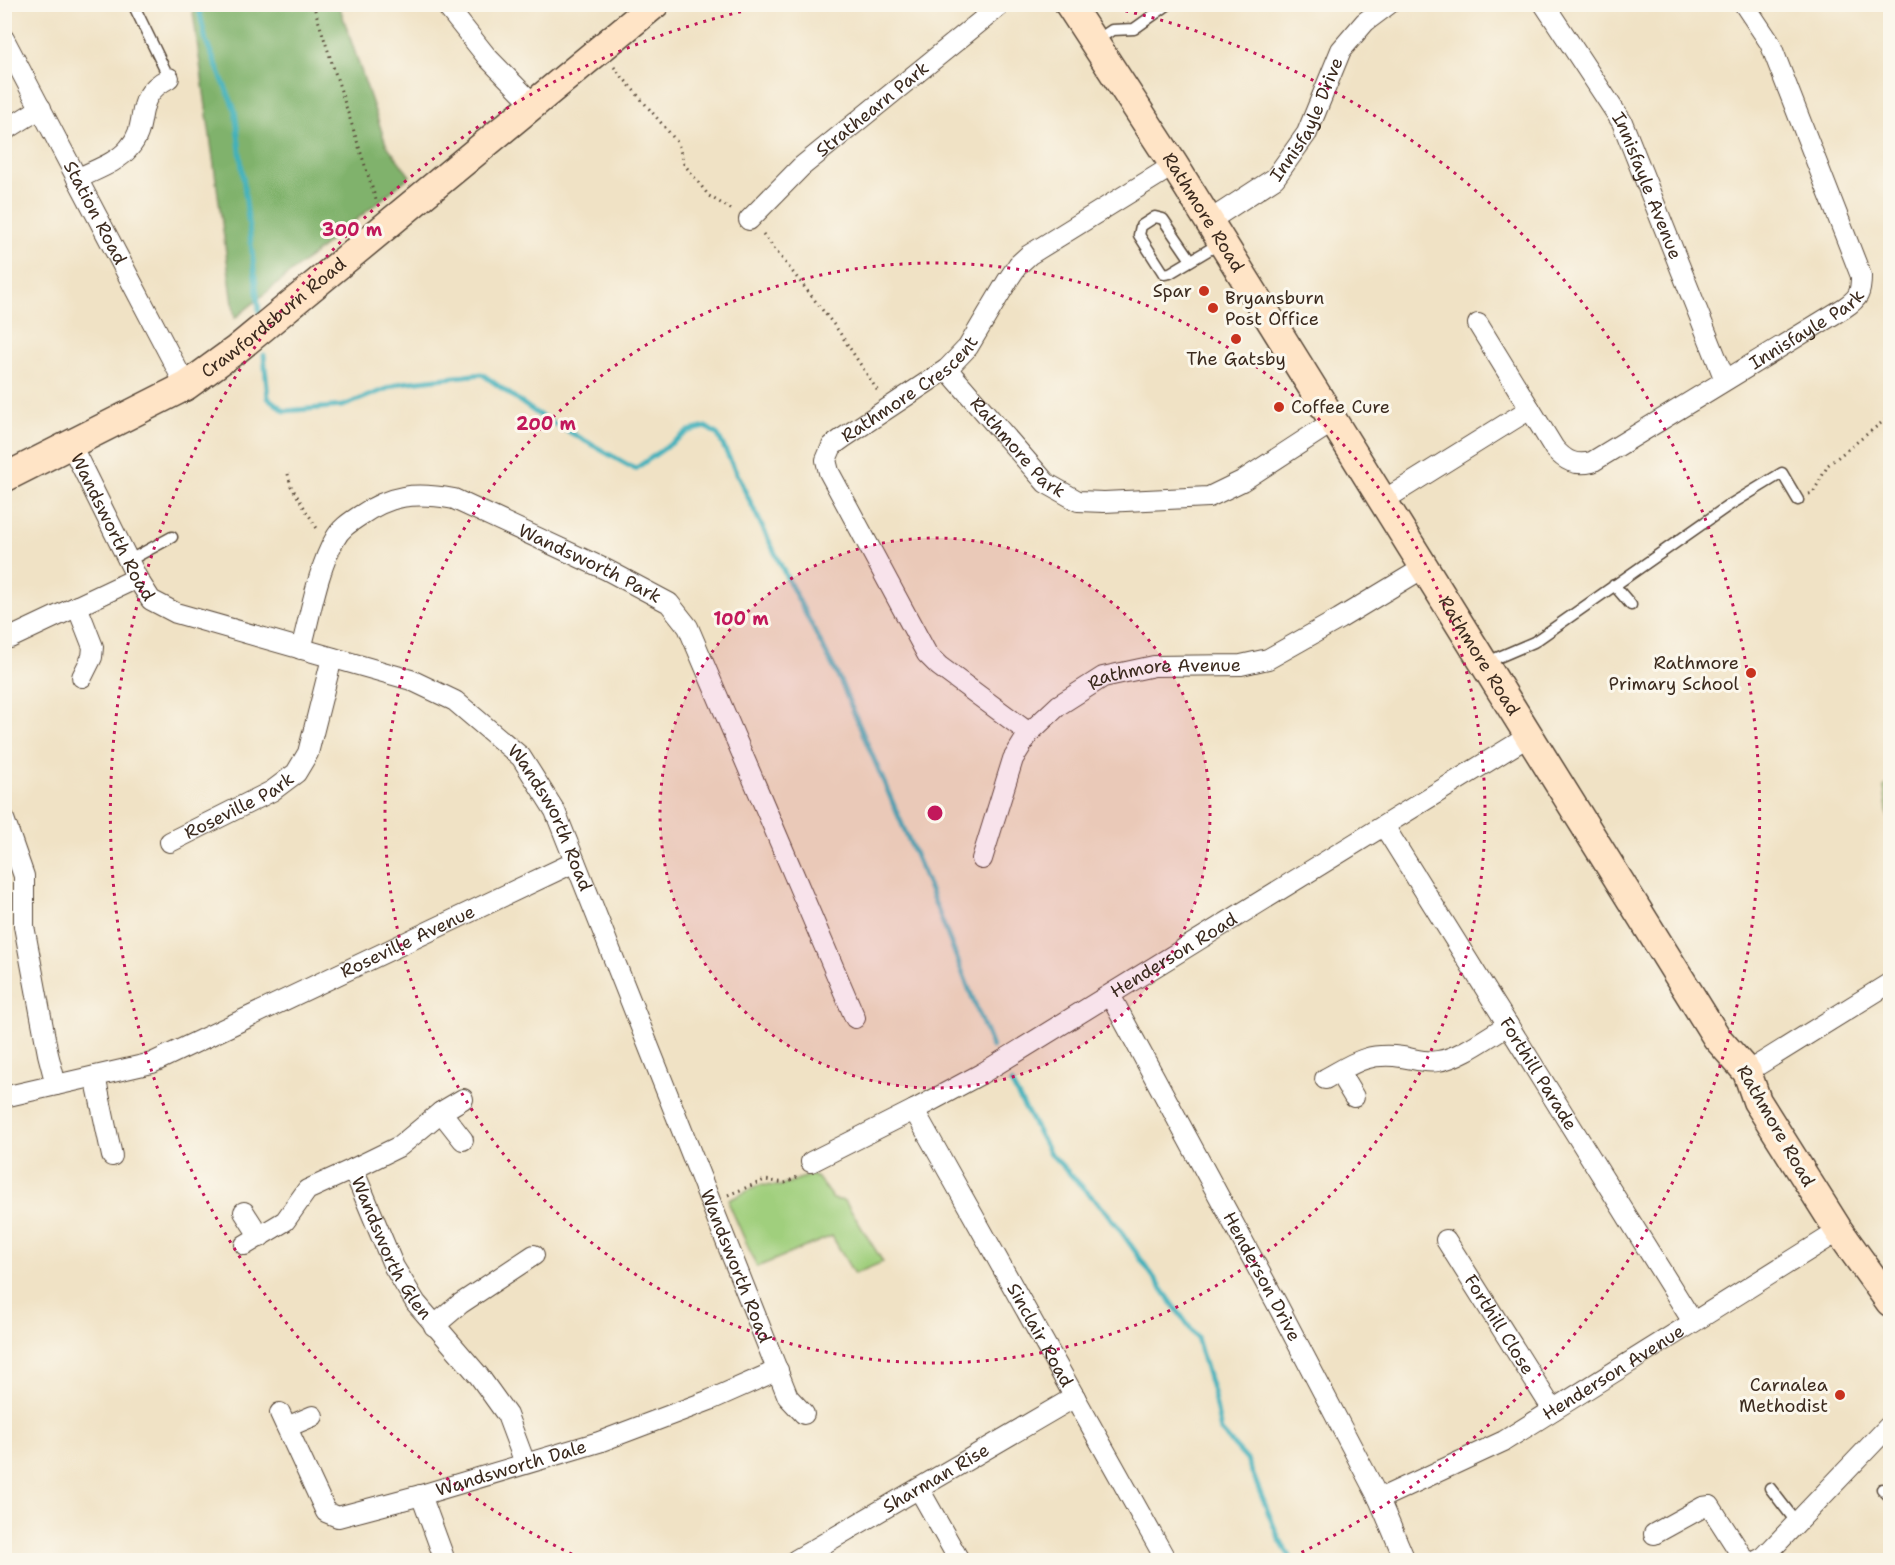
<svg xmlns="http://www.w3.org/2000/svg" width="1895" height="1565" viewBox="0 0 1895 1565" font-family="'Shantell Sans',sans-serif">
<rect width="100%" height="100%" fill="#fbf7ec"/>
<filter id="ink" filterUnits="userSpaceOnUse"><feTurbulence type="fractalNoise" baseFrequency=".0167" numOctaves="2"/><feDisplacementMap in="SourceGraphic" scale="12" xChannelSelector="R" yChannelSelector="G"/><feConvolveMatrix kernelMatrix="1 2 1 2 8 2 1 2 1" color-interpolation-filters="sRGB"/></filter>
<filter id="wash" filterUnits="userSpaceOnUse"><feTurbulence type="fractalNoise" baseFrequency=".008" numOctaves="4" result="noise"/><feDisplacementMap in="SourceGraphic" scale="24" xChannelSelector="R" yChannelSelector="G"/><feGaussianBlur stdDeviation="1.35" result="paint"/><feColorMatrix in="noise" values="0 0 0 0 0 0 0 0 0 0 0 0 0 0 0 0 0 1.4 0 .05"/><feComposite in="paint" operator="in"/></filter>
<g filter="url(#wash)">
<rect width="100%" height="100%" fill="#f0e2c5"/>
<!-- green -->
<path fill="#a0cf7d" stroke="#6e7c4e" stroke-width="1.5" d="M1890 783V818L1888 816 1884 787Z
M810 1175 818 1178 833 1199 845 1201 883 1262 854 1274 832 1236 757 1267 729 1204V1200L760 1185 780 1186Z"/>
<!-- forest -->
<path fill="#80b26c" stroke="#5e6e45" stroke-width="1.5" d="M192 5H339L386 144 410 176 235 318Z"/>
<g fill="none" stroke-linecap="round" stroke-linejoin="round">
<!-- stream -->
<path stroke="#41b1bb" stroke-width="5" d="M198 4 206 41 235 110 260 318
M264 355 268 398 285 411 343 406 401 383 482 374 536 413 635 469 689 431 706 427 718 435 786 576 839 678 923 873 992 1047
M1011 1083 1049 1152 1110 1216 1197 1338 1214 1396 1221 1431 1247 1460 1279 1539 1292 1560"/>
</g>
</g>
<g filter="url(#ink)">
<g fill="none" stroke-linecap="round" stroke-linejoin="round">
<defs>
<path id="lane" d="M133 4 169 78
M1094 42 1112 30 1134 29 1169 4
M1191 260 1163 219 1155 217 1141 226 1139 235 1164 274 1170 273 1222 242
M128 561 172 537
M1614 585 1631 605
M1485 663 1534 642 1728 506 1782 473 1798 500
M1770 1488 1797 1523
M1882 1489 1890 1497"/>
<g id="street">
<path d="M445 4 487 57 533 104"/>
<path id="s1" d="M1544 4 1622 122 1725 380"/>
<path id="s2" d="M4 39 186 386"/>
<path d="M4 131 41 108"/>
<path d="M77 179C94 170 117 163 129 148 151 124 130 98 169 78"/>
<path id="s3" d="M749 220 801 167 1002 4"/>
<path id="s4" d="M1209 221 1275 178 1307 133 1341 50 1365 22 1389 4"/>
<path id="s5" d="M1478 324 1554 448C1565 461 1575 466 1592 462L1844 308C1859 298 1861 293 1861 276L1770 43 1744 4"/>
<path id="s6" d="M947 369 1046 483 1078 501 1104 502 1209 497 1242 481 1334 421"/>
<path id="s7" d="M71 445 137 578 151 600 176 613 411 680 455 701 521 757 555 811 788 1397 804 1414"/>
<path d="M1384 500 1530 409"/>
<path d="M77 606 93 647 92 657 82 677"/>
<path d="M10 638 137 578"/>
<path id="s8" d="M301 649C310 616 318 568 335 539 340 529 349 523 358 517 391 494 415 492 454 499L607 570 669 603 688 627 855 1018"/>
<path id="s9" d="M1029 733 939 666 927 654 829 472 826 460 832 446 843 438 947 369 968 347 1008 280 1018 265 1029 255 1174 165"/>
<path d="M4 819 24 876V926L48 1054 56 1085"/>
<path id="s10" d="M1384 826 1693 1322"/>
<path id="s11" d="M170 842 272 791 296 773 308 753 332 658"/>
<path id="s12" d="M982 859 1013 759 1029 733 1059 705 1103 677 1154 666 1241 665 1268 659 1339 619 1425 567"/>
<path id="s13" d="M1110 995 1277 1304 1379 1499 1405 1560"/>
<path d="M1339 1072 1354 1097"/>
<path d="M1747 1072 1890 983"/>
<path d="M95 1076 112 1156"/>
<path d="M1325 1079C1354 1063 1367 1052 1402 1057 1415 1059 1425 1063 1438 1061 1460 1058 1489 1036 1508 1025"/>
<path id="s14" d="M4 1097 152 1063 575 862"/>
<path id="s15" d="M914 1110 1166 1560"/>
<path d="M441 1112 463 1140"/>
<path id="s16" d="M811 1162 914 1110 981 1074 1529 736"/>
<path id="s17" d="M353 1169 394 1267 416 1303 479 1376 507 1415 525 1463"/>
<path d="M244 1212 260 1237"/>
<path id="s18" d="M1446 1240 1553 1410"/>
<path d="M245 1245 285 1221 307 1190 353 1169 400 1146 441 1112 463 1099"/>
<path d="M434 1326 460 1304 534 1255"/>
<path id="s19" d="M280 1413 326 1512 338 1517 421 1495 599 1442 710 1400 778 1370"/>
<path d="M287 1427 313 1416"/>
<path d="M919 1489 959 1560"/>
<path d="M421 1495 443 1555"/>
<path id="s20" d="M1379 1499 1504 1441 1839 1231"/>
<path d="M1654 1534 1703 1507 1710 1506 1744 1559 1747 1560"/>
<path id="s21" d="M796 1560 1075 1397"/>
<path d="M1758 1560 1763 1558 1890 1425"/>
</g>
<g id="secondary">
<path id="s22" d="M1069 4 1174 165 1717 1038 1747 1072 1757 1101 1839 1231 1890 1302"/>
<path id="s23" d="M4 478 186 386 237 349 655 4"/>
</g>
</defs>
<!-- lane casing -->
<use href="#lane" stroke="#564637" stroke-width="13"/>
<!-- street casing -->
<use href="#street" stroke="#564637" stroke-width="22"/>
<!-- secondary casing -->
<use href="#secondary" stroke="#564637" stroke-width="31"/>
<!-- path -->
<path stroke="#564637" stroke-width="3" stroke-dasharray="1.5 4.5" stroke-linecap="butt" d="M313 4 377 203
M614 67 678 143 684 164 709 196 734 211
M763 234 838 330 879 393
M288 474 291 486 318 530
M1809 494 1813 493 1828 465 1890 416
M728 1195 765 1180 785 1183 801 1175"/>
<!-- lane -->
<use href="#lane" stroke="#fff" stroke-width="10"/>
<!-- street -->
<use href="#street" stroke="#fff" stroke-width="20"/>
<!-- secondary -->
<use href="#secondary" stroke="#ffe4c6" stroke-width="28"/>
</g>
</g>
<!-- distance rings -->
<circle cx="935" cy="813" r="275" fill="#c2185b" fill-opacity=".12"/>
<g fill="none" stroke="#c2185b" stroke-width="3" stroke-dasharray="3 6">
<circle cx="935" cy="813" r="275"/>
<circle cx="935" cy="813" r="550"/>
<path d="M580 1558A825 825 0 0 1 771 5M1099 5A825 825 0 0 1 1290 1558"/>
</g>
<!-- markers -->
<g fill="#c8321e" stroke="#fbf7ec" stroke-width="2">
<circle cx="1204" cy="291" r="6"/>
<circle cx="1213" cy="308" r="6"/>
<circle cx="1236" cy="339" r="6"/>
<circle cx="1279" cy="407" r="6"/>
<circle cx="1751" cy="673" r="6"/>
<circle cx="1840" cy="1395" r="6"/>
</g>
<g text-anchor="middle" stroke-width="6" stroke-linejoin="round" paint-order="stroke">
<!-- street labels -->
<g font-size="18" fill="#3b2a1e" stroke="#fbf7ec">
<text dy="6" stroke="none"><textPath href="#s3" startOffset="166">Strathearn Park</textPath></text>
<text dy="6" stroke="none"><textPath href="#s4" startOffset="146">Innisfayle Drive</textPath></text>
<text dy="6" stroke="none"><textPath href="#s1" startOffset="210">Innisfayle Avenue</textPath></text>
<text dy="6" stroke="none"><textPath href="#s22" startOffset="248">Rathmore Road</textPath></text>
<text dy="6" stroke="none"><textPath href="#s2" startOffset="196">Station Road</textPath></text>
<text dy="6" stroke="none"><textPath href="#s23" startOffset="315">Crawfordsburn Road</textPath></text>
<text dy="6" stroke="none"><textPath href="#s5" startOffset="441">Innisfayle Park</textPath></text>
<text dy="6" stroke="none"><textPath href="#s9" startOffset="460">Rathmore Crescent</textPath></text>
<text dy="6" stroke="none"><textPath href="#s6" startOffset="106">Rathmore Park</textPath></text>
<text dy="6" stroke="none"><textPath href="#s7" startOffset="92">Wandsworth Road</textPath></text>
<text dy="6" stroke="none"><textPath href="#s8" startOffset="399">Wandsworth Park</textPath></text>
<text dy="6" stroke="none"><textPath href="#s22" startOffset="770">Rathmore Road</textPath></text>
<text dy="6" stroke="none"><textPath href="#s12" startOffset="290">Rathmore Avenue</textPath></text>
<text dy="6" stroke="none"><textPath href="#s11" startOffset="78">Roseville Park</textPath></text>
<text dy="6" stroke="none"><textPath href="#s7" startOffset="650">Wandsworth Road</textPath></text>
<text dy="6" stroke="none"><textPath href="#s14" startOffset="435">Roseville Avenue</textPath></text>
<text dy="6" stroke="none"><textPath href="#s16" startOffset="418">Henderson Road</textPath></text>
<text dy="6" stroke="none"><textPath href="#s10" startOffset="292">Forthill Parade</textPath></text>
<text transform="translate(1776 1126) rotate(60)" y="6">Rathmore Road</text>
<text dy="6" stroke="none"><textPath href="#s17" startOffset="88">Wandsworth Glen</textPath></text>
<text dy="6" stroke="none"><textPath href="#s7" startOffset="1136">Wandsworth Road</textPath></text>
<text dy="6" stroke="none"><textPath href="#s13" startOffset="320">Henderson Drive</textPath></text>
<text dy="6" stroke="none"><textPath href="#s18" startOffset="100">Forthill Close</textPath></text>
<text dy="6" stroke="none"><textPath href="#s15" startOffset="258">Sinclair Road</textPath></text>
<text dy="6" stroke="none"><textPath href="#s20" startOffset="267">Henderson Avenue</textPath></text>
<text dy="6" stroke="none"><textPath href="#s19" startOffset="302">Wandsworth Dale</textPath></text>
<text dy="6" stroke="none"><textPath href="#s21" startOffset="162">Sharman Rise</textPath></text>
</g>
<!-- poi labels -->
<g font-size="18" fill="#3b2a1e" stroke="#fbf7ec" text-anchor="end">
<text x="1192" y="297">Spar</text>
<text x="1225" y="304" text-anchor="start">Bryansburn<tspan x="1225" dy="21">Post Office</tspan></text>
<text x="1236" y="365" text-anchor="middle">The Gatsby</text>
<text x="1291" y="413" text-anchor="start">Coffee Cure</text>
<text x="1739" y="669">Rathmore<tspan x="1739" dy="21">Primary School</tspan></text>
<text x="1828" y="1391">Carnalea<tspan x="1828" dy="21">Methodist</tspan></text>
</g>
</g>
<circle cx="935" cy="813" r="9" fill="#c2185b" stroke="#fbf7ec" stroke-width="3"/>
<g font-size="18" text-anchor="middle" font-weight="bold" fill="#c2185b" stroke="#fbf7ec" stroke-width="6" stroke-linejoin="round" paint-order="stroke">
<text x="352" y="236">300 m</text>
<text x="546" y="430">200 m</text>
<text x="741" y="625">100 m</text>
</g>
<!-- margin -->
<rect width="1895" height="1565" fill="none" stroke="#fbf7ec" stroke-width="24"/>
</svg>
